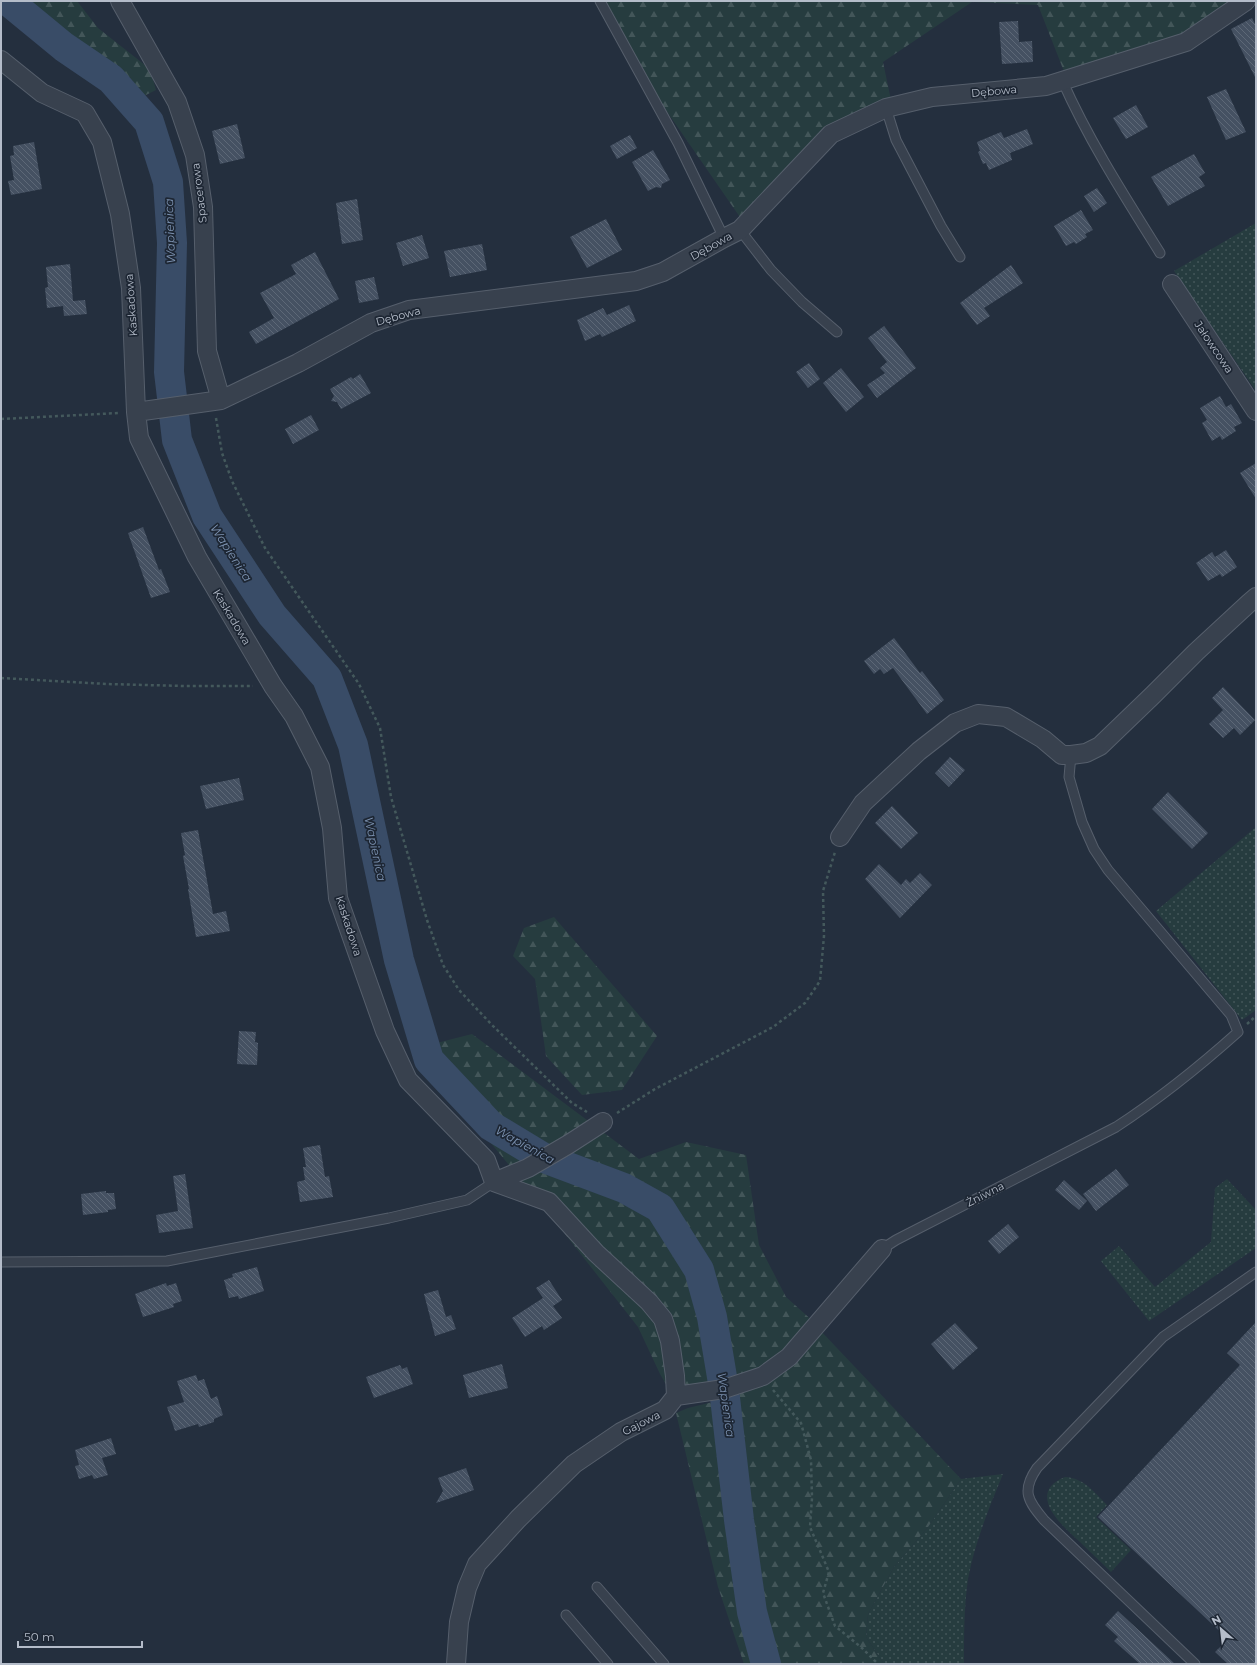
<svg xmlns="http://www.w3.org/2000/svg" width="1257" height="1665" viewBox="0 0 1257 1665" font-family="Montserrat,sans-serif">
<defs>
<pattern id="grass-dots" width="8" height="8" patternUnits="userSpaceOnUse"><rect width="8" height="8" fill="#263c3f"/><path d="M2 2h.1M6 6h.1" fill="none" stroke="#435659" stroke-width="1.8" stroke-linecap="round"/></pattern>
<pattern id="forest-firs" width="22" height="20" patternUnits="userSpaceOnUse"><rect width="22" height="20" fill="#263c3f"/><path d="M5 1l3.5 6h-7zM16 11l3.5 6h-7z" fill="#435659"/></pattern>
<pattern id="building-back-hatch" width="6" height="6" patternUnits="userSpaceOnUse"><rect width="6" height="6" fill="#455162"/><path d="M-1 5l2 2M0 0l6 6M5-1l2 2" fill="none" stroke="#5d6877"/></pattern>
</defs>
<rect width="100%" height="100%" fill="#242f3e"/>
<!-- grass -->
<path fill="url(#grass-dots)" d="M1256 223V391L1174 271Z
M1256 827V1010L1242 1020 1156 911Z
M1227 1179 1256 1210V1248L1149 1321 1101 1261 1119 1246 1155 1287 1211 1242 1215 1188Z
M1003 1474C989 1508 975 1542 968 1579 964 1607 964 1636 964 1664H884L866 1637 868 1614 894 1567 928 1527 961 1479Z
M1065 1477C1084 1478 1094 1492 1107 1505L1096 1517 1131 1550 1111 1572C1101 1562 1090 1552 1080 1542 1062 1526 1025 1493 1065 1477Z"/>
<!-- forest -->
<path fill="url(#forest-firs)" d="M22 1H77L98 28 150 69 156 90 140 98 119 75Z
M602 1H1239L1185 37 1065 74 1038 5 972 2 883 62 891 100 828 130 744 223 607 25Z
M554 917 657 1036 622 1090 582 1095 546 1056 535 979 513 956 524 928Z
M472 1034 639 1159 686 1142 746 1155 759 1245 786 1297 815 1323 762 1373 670 1391 660 1374 638 1327 543 1206 413 1049Z
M819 1329 961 1479 928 1527 894 1567 868 1614 866 1637 884 1664H780L764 1621 738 1389Z
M717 1401 740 1608 754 1664H744L718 1587 676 1413 688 1408Z"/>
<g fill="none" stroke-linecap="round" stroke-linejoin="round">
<!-- river -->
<path stroke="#394c67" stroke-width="30" d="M8 1 64 47 111 79 149 122 168 182 172 243 169 372 177 440 207 516 272 615 327 678 353 745 399 960 429 1060 491 1126 544 1158 624 1188 660 1208 699 1270 712 1317 724 1389 739 1520 752 1612 766 1664"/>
</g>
<!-- building -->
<path fill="url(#building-back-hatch)" d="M1252 18 1256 26V79L1231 29Z
M1018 21 1019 42 1032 41 1033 62 1002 64 999 22Z
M1226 89 1246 132 1226 140 1207 97Z
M1136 105 1148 127 1126 139 1113 118Z
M237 124 245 158 220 164 212 131Z
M1027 129 1033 144 1010 153 1012 160 989 170 986 163 983 164 978 152 980 151 977 142 1001 132 1004 138Z
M630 135 637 148 617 159 610 146Z
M34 142 42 189 11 195 8 181 14 180 10 156 14 155 13 146Z
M653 150 670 180 662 184 661 188 656 187 648 191 632 162Z
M1194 154 1205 173 1199 177 1205 186 1168 206 1151 177Z
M1097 188 1107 203 1094 212 1084 196Z
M357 199 363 240 342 244 336 203Z
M1081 210 1093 230 1085 234 1087 237 1076 244 1074 242 1066 246 1054 226Z
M606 219 622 250 587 268 570 237Z
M422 235 429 258 403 266 396 243Z
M482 244 487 270 450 277 444 251Z
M315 252 339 299 256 344 249 332 274 318 260 293 296 274 291 265Z
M70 264 73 301 85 300 87 314 64 316 63 306 47 308 45 288 48 287 46 267Z
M1011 265 1023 283 984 308 990 316 977 325 960 303Z
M374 277 379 299 359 303 355 281Z
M629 305 636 321 602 337 600 334 585 341 577 320 603 308 607 315Z
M884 326 916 368 877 398 867 385 885 373 880 368 887 362 868 338Z
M809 363 820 379 808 388 796 372Z
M841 368 864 397 846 412 823 383Z
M360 374 371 393 341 409 337 402 331 401 334 396 330 389 351 377 353 379Z
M1220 396 1226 407 1231 404 1242 423 1234 427 1236 431 1222 440 1220 436 1212 441 1202 423 1207 420 1200 408Z
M311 415 319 430 293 444 285 429Z
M1256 463V499L1240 473Z
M143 527 159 570 161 569 170 592 151 598 128 533Z
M1226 550 1237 567 1222 577 1220 574 1208 581 1196 563 1212 552 1215 557Z
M894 638 920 673 922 671 944 700 927 714 893 668 884 674 880 669 874 674 864 661Z
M1223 687 1255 720 1240 735 1234 728 1223 738 1209 724 1223 710 1212 698Z
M950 757 965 770 949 787 935 773Z
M239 778 244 800 206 809 200 786Z
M1168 792 1208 833 1192 849 1152 809Z
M892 806 918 833 901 849 875 823Z
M198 830 213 914 226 911 230 931 196 937 188 889H189L183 856 185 855 181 833Z
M879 864 901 885 906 879 910 883 920 873 932 885 900 918 865 879Z
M239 1031 256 1032 255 1042 258 1043 257 1065 237 1064Z
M320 1145 325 1177 329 1176 333 1197 300 1202 297 1182 305 1180 303 1167H306L303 1148Z
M1116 1169 1129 1185 1096 1211 1083 1194Z
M185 1174 193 1228 159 1233 156 1215 178 1211 173 1176Z
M1064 1180 1087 1201 1079 1210 1055 1190Z
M106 1191V1193H114L116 1209 108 1210V1212L83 1215 81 1194Z
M1008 1224 1019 1237 999 1254 988 1241Z
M257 1267 264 1291 239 1299 238 1296 229 1298 224 1280 233 1277 232 1274Z
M549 1280 562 1300 553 1306 562 1318 544 1330 542 1326 525 1337 512 1318 543 1298 536 1288Z
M166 1283 167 1286 176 1283 182 1301 173 1304 174 1307 143 1317 135 1294Z
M438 1290 446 1317 451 1315 456 1329 435 1336 424 1294Z
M1256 1322V1664H1228L1215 1652 1228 1639 1098 1517 1240 1365 1227 1353Z
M955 1323 978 1348 953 1370 931 1344Z
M502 1364 508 1388 469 1398 463 1375Z
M400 1365 402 1369 407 1367 413 1384 374 1398 366 1377Z
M196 1375 198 1381 204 1379 211 1399 217 1396 223 1415 214 1419V1422L199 1427 198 1424 175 1431 167 1407 184 1402 177 1381Z
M111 1438 116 1454 102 1458 108 1475 94 1479 92 1475 79 1479 75 1466 79 1465 75 1450Z
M466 1468 474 1490 436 1503 443 1491 438 1478Z
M1118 1611 1160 1650 1175 1664H1140L1114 1641 1118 1637 1105 1625Z"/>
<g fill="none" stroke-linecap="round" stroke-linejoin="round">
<defs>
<path id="service" d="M600 1 678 143 724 238
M1062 80C1089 141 1125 197 1160 253
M886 108 896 140 941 226 960 257
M740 230 771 270 802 302 837 332
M882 1249 896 1240 1116 1127C1159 1099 1200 1066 1238 1032L1231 1015 1108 870 1094 849 1082 822 1069 777 1071 755
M1 1262 167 1261 389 1218 467 1200 494 1182
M597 1587 664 1664
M566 1615 608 1664
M1195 1664 1044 1520C1028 1501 1021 1491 1037 1468L1163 1337 1256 1272"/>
<path id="minor" d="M120 1 177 102 195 155 203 207 207 351 221 400
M1 60 42 93 85 113 102 142 120 214 131 288 136 412 139 438 197 557 273 686 294 716 320 767 332 828 338 898 385 1031 408 1080 486 1160 494 1182
M1172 284 1256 411
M136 412 221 400 298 363 371 323 409 310 636 281 663 272 724 238 740 230 831 134 886 108 932 97 1046 86 1186 42 1246 1
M840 837 863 803 919 751 955 723 978 714 1006 717 1043 739 1062 755H1071L1086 753 1100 746 1153 695 1196 652 1249 603 1256 597
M494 1182 528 1168 569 1144 603 1122
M676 1396 724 1389 763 1376 789 1357 882 1249
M456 1664 459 1622 467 1588 477 1564 518 1519 574 1464 621 1432 665 1410 676 1396 675 1376 670 1341 663 1319 649 1302 596 1253 549 1202 494 1182"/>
</defs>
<!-- service casing -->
<use href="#service" stroke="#565f6c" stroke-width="11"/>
<!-- minor casing -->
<use href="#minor" stroke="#565f6c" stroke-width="20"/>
<!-- path -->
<path stroke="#44595c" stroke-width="2.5" stroke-dasharray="3 3" stroke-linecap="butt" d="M216 418 222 453 232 481 265 548 359 684 380 728 391 797 427 920 443 965 459 990 492 1025 572 1103 587 1112
M1 419 119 413
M1 678 107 684 184 686H253
M1247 1024 1256 1016
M617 1113 655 1089 773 1027 805 1003 820 981 824 936 823 891 835 852
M773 1390 801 1423 811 1460 812 1498 810 1527 829 1572 823 1593 835 1626 862 1648 878 1664"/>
<!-- service -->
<use href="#service" stroke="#38414e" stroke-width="9"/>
<!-- minor -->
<use href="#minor" stroke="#38414e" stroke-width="18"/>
</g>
<g text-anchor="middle" stroke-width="3.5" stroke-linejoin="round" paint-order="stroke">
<!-- street labels -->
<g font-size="11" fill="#b4bcc9" stroke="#1d2633">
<text transform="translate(994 91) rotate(-5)" y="4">Dębowa</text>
<text transform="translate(199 193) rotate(-97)" y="4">Spacerowa</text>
<text transform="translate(711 246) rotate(-29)" y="4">Dębowa</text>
<text transform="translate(131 305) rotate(-94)" y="4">Kaskadowa</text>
<text transform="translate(398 316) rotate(-15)" y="4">Dębowa</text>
<text transform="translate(1214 347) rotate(56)" y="4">Jałowcowa</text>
<text transform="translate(232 617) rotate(59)" y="4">Kaskadowa</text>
<text transform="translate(349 926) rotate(72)" y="4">Kaskadowa</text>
<text transform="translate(985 1194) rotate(-27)" y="4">Żniwna</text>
<text transform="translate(641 1423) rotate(-27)" y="4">Gajowa</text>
</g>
<!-- water labels -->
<g font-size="12" font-style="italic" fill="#7c92b1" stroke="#1d2633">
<text transform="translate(170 231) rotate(-92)" y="4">Wapienica</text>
<text transform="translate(231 553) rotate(57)" y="4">Wapienica</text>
<text transform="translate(375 849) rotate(78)" y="4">Wapienica</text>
<text transform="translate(525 1145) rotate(29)" y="4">Wapienica</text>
<text transform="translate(726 1405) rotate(82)" y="4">Wapienica</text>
</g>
</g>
<!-- border -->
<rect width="1257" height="1665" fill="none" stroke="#b4bcc9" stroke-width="4"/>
<!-- north arrow -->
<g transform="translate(1221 1629) rotate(332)" stroke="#1d2633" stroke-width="3" paint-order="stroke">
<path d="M0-3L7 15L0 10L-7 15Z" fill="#b4bcc9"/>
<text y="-6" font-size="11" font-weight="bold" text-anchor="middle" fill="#b4bcc9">N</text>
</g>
<!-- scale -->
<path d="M18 1641v6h124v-6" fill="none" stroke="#b4bcc9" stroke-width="2"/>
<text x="24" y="1641" font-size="12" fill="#b4bcc9" stroke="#1d2633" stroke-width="3" paint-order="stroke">50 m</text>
</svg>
